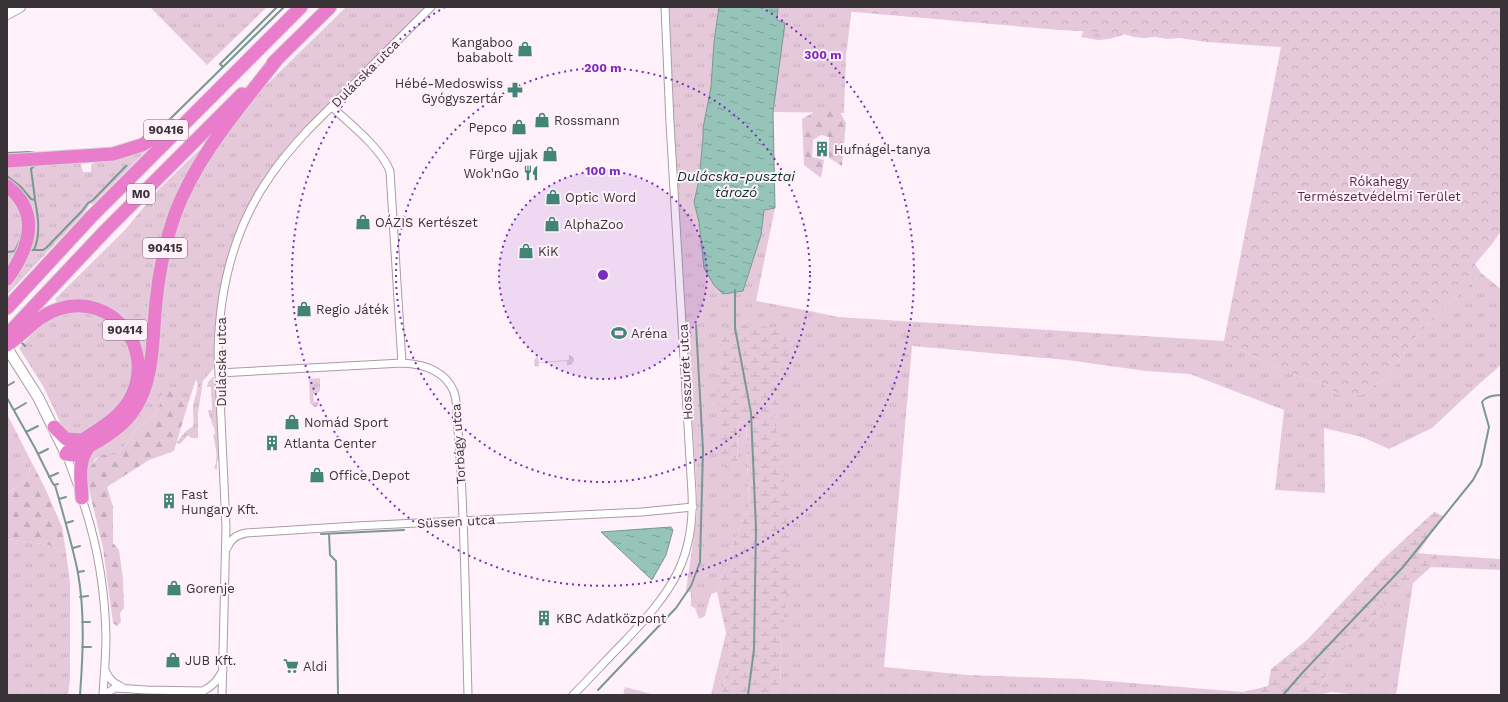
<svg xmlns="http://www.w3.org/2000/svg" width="1508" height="702" viewBox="0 0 1508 702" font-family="'Work Sans',sans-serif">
<defs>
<pattern id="grass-tufts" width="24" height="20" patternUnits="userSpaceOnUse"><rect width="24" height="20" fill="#e5c9db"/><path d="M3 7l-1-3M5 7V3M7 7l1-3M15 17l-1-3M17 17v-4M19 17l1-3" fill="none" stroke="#c5adbd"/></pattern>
<pattern id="forest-firs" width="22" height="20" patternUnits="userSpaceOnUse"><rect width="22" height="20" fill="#e5c9db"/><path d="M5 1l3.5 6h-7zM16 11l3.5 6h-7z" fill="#c5adbd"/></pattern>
<pattern id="wetland-marsh" width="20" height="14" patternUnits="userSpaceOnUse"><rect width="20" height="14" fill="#e5c9db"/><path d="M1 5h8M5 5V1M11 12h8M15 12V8" fill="none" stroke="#c5adbd"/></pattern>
<pattern id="park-crowns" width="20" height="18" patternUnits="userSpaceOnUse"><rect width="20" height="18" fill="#e5c9db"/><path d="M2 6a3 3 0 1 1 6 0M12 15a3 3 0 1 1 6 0" fill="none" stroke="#c5adbd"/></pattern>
<pattern id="water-ripples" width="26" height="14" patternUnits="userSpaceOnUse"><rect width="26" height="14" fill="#96c4b9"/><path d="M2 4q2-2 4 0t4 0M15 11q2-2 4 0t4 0" fill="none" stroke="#7ba097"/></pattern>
</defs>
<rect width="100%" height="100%" fill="#fff1fa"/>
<!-- grass -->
<path fill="url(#grass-tufts)" d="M150 7H267L207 65Z
M346 7H426L306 129 274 166 228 258 217 306 215 365 213 369 203 381 198 413V438H191L188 435 180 444 176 443 186 431 193 426C194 420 193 416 193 410 192 400 201 389 196 379L188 404 183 403 180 394 161 395 159 407 153 416 135 430 129 440 116 455 96 458 92 465 85 469 90 453 142 405 169 248 200 166 259 92Z
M669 7H719L714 42 711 87 703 128V138L699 180 694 202 699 222 704 268 743 291 761 235 764 210 775 208 756 301 805 310 838 317 1224 341 1282 371 1323 384 1339 395H1360L1387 377 1418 334 1481 273 1501 289V365L1478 385 1432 428 1389 449 1362 437 1324 428 1325 493 1275 490 1284 410 1190 374 1146 371 1067 360 912 346 884 667 968 675 1082 679 1243 692V695H777L780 683 782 637 772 415 780 414V392L722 330V360L717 375 738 467 737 423 746 421 749 508 734 542 717 592 711 594 705 616 699 619 695 608 691 606V593L686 590 697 515V495L674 135Z
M778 7H852L846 56 844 113 773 112 784 23 776 20Z
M1084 29 1123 31V35L1109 39 1098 40 1081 37Z
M202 147 175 199 146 354 144 358 132 328 123 316 100 303 77 299 57 303 55 299 125 230 157 191Z
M144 150 145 152 93 204H90L85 212 7 295V287L25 260 24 194 16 185 7 179V166L78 163 81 164 83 172H91V165L94 162Z
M7 192 22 212 23 241 7 271Z
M73 310 100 314 123 333 134 365 128 396 117 409 78 436 65 432 43 386 19 348 44 322Z
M569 355 573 357 574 361 572 364 567 366V361L539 363V367L535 366 534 360 537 357H538L539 362 569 360Z
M213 377 216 380 220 467 219 470V461H217V470L214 468C219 459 215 444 213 435L215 434 214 427H213C212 420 209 417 208 410H212L211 387H207L208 382Z
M320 378V391L318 393 313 394 314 402H319L317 407H314L310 403 309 379Z
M7 414 31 461 28 479 7 493Z
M7 539 49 545 66 552 70 583V679L68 695H7Z
M1439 555 1501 559V570L1431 567Z
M1413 583 1396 695H1357L1332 692 1318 695 1331 663 1396 593Z
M726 633 733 648 721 695H711Z"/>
<!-- forest -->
<path fill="url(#forest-firs)" d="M827 105 837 107 846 123 842 166 829 158V137L821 135 813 140 812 157 824 160 821 178 804 165 802 119Z
M173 387H175L180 394 183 403 188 404 174 451 149 460 107 487 113 507V543L119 550 123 579 124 608 120 613 121 622 117 626 113 623 103 548 85 473V469L92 465 101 454 108 456 116 455 129 440 135 430 153 416 159 407 161 395Z
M31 461 45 488 62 527 66 552 49 545 7 539V493L28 479Z"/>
<!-- wetland -->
<path fill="url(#wetland-marsh)" d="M754 324 789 333 780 392V414L772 416 777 433 793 535 782 637 780 683 777 695H721L733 648 726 633 717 592 734 542 749 508 746 421 737 423 738 468 727 469 720 461 717 375 722 360V330L729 326Z
M1434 512 1443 516 1418 553 1439 555 1431 567 1413 583 1396 593 1331 663 1318 695H1243V692L1268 686 1271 669 1307 640 1382 560Z"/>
<!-- park -->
<path fill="url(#park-crowns)" d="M797 7H1501V231L1492 244 1475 264 1481 273 1418 334 1387 377 1360 395H1339L1323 384 1282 371 1224 341 1281 47 1206 42 1180 38 1168 39 1155 37 1143 38 1134 37 1120 33 1060 30Z"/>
<!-- garden -->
<path fill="#e5c9db" d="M625 687 655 695H623Z"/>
<!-- water -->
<path fill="url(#water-ripples)" stroke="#7a9892" d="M719 7H778L777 20 785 23 773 112 775 208 764 210 761 235 743 291 723 294 714 285 704 268 699 222 694 202 699 180 703 138V128L711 87 714 42Z
M671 527 673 530 666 555 652 580 601 532Z"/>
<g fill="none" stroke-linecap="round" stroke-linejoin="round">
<!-- stream -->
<path stroke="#7a9892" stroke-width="2" d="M223 67 220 64 277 7
M167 122 284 7
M7 153 29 152 36 153
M7 176 20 186 31 199 35 200C38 216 41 234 34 250
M35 199 31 169 35 165
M31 250H43L46 248 82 211 88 203 93 200 126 166
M15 251 20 240
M7 252 16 251
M735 290V328L751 413 756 528 754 649 748 695
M20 341 25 346
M7 386 14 382
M7 398 35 448 52 482 54 485 58 484
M14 410 26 403
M26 432 38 426
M38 454 48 449
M49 477 58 473
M55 485C63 514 72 543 78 573 85 613 83 655 80 695
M59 499 66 497
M66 523 73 521
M321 534 404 530
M329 534 330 555 336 561 338 695
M73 548 80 546
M78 572 84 571
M80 597 88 596
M82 622H90
M82 647H91
M598 690 676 608 691 586 700 562 703 450 696 325
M1283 695 1304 671 1403 567 1473 480 1481 465 1489 427 1482 402C1486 396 1494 395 1501 395"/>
<defs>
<path id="street" d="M332 107C351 125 380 147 390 171L402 363
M219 373 402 363C423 364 445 370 454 392 457 401 457 411 457 419 459 438 460 456 461 474 465 548 466 621 468 695
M66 454 77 484
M81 496C97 541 105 590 106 637 106 656 104 676 103 695
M227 548C231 539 236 535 246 533L356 526 642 512 693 507
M105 670C109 679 113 683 122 687
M104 695 115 688 146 690 203 691C213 686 218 680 223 670
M222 695 226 527 218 353C219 290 234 227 271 175 282 159 295 144 308 130L431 7
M573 695C591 677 608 658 626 640 670 593 695 561 692 493L670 123 665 7"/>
<path id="secondary" d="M7 14 20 7
M7 348 38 397 66 454"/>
<path id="highway" d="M273 63 330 7
M7 161 113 154 142 145 172 126
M7 186C42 213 29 249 7 279
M7 308 91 217 301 7
M7 335 106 230 242 94
M7 345C25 333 38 315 59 309 112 292 156 348 131 397 122 415 104 426 87 437 80 442 71 446 66 454L73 455 79 453C97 441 119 431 132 413 155 382 152 339 156 302 159 272 165 242 175 214 197 155 240 107 278 58
M54 427 66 439 82 440
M82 498C81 480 77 462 89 447"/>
</defs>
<!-- street casing -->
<use href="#street" stroke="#ab9ba5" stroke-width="9"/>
<!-- secondary casing -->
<use href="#secondary" stroke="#ab9ba5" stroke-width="12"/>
<!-- highway casing -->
<use href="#highway" stroke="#d7d6d7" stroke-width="15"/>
<!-- street -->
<use href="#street" stroke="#fff" stroke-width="7"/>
<!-- secondary -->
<use href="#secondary" stroke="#fff" stroke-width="10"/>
<!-- highway -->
<use href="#highway" stroke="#ea7ccc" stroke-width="13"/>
</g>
<!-- distance rings -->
<circle cx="603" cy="275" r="104" fill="#7b2cbf" fill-opacity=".12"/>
<g fill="none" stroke="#7b2cbf" stroke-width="2" stroke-dasharray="2 4">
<circle cx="603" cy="275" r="104"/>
<circle cx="603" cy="275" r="207"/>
<path d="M761 7A311 311 0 1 1 445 7"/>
</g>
<!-- icons -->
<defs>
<symbol id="shop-bare" viewBox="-9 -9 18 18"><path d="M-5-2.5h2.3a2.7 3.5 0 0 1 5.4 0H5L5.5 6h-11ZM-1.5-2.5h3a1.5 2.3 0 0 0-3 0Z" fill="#428476" stroke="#fff1fa" stroke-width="2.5" paint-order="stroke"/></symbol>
<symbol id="pharmacy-bare" viewBox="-9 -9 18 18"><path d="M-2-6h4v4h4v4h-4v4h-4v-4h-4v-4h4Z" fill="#428476" stroke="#fff1fa" stroke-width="2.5" paint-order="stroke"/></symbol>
<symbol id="building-bare" viewBox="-9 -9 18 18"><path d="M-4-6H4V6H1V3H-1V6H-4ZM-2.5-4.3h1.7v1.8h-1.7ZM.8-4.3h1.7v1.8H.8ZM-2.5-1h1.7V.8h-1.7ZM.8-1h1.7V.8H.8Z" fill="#428476" stroke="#fff1fa" stroke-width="2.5" paint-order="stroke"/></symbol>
<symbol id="restaurant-bare" viewBox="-9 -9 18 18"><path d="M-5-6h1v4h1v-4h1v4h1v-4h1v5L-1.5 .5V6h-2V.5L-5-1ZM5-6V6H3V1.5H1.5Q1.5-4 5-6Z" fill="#428476" stroke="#fff1fa" stroke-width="2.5" paint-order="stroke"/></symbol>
<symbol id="stadium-bare" viewBox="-9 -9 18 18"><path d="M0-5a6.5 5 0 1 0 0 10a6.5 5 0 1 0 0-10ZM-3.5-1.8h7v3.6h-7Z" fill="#428476" stroke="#fff1fa" stroke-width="2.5" paint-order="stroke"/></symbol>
<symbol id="supermarket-bare" viewBox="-9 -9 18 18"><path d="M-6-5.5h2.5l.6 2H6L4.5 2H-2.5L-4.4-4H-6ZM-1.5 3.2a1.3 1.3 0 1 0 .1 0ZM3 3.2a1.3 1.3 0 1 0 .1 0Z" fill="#428476" stroke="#fff1fa" stroke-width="2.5" paint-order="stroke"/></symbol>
</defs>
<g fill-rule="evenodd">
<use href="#shop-bare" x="514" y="38" width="22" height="22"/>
<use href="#pharmacy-bare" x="504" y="79" width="22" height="22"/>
<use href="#shop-bare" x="531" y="109" width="22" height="22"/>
<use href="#shop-bare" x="508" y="116" width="22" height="22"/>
<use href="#building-bare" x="811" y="138" width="22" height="22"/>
<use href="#shop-bare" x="539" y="143" width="22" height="22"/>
<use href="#restaurant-bare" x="520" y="162" width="22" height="22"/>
<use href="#shop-bare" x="542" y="186" width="22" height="22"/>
<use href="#shop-bare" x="352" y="211" width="22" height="22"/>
<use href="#shop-bare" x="541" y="213" width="22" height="22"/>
<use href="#shop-bare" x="515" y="240" width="22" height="22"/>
<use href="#shop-bare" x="293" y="298" width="22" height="22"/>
<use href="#stadium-bare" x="608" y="322" width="22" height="22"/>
<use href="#shop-bare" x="281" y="411" width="22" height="22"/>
<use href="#building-bare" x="261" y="432" width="22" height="22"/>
<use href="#shop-bare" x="306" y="464" width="22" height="22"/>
<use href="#building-bare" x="158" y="490" width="22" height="22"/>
<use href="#shop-bare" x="163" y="577" width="22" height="22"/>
<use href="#building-bare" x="533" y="607" width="22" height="22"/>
<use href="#shop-bare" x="162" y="649" width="22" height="22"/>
<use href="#supermarket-bare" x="280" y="655" width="22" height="22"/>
</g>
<g text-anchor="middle" stroke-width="4" stroke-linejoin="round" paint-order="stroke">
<!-- shield labels -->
<g fill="#fff1fa" stroke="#746b71" stroke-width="1">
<rect x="144" y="120" width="44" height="20" rx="3"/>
<rect x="127" y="184" width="28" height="20" rx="3"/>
<rect x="143" y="238" width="44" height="20" rx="3"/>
<rect x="103" y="320" width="44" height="20" rx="3"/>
</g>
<g font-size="12" font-weight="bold" fill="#393236">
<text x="166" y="134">90416</text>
<text x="141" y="198">M0</text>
<text x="165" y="252">90415</text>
<text x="125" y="334">90414</text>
</g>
<!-- poi labels -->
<g font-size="13" fill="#393236" stroke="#fff1fa" text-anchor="start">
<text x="513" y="47" text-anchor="end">Kangaboo<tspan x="513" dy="15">bababolt</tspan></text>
<text x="503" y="88" text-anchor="end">Hébé-Medoswiss<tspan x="503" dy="15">Gyógyszertár</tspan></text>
<text x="554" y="125">Rossmann</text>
<text x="507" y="132" text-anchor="end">Pepco</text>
<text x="834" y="154">Hufnágel-tanya</text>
<text x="538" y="159" text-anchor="end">Fürge ujjak</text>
<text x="519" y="178" text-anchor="end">Wok'nGo</text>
<text x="565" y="202">Optic Word</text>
<text x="375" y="227">OÁZIS Kertészet</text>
<text x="564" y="229">AlphaZoo</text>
<text x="538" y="256">KiK</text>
<text x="316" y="314">Regio Játék</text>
<text x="631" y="338">Aréna</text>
<text x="304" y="427">Nomád Sport</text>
<text x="284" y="448">Atlanta Center</text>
<text x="329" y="480">Office Depot</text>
<text x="181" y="499">Fast<tspan x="181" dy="15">Hungary Kft.</tspan></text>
<text x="186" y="593">Gorenje</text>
<text x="556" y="623">KBC Adatközpont</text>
<text x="185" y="665">JUB Kft.</text>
<text x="303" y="671">Aldi</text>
</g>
<!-- street labels -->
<g font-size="13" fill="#393236" stroke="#fff1fa">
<text transform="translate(365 73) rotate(-45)" y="5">Dulácska utca</text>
<text transform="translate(221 362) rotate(-90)" y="5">Dulácska utca</text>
<text transform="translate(685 372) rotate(-93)" y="5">Hosszúrét utca</text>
<text transform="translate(458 444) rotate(-94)" y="5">Torbágy utca</text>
<text transform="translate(456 521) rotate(-3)" y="5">Süssen utca</text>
</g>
<!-- park labels -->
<g font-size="13" fill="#572a4b" stroke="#fff1fa">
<text x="1379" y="186">Rókahegy<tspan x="1379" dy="15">Természetvédelmi Terület</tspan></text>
</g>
<!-- water labels -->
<g font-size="14" font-style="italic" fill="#06332b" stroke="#fff1fa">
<text x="736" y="181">Dulácska-pusztai<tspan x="736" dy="16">tározó</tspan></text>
</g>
</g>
<circle cx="603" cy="275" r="6" fill="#7b2cbf" stroke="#fff1fa" stroke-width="2"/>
<g font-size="12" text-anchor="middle" font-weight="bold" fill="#7b2cbf" stroke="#fff1fa" stroke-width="4" stroke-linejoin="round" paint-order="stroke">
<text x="823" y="59">300 m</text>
<text x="603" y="72">200 m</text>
<text x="603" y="175">100 m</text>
</g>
<!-- border -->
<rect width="1508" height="702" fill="none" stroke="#393236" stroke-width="16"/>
</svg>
